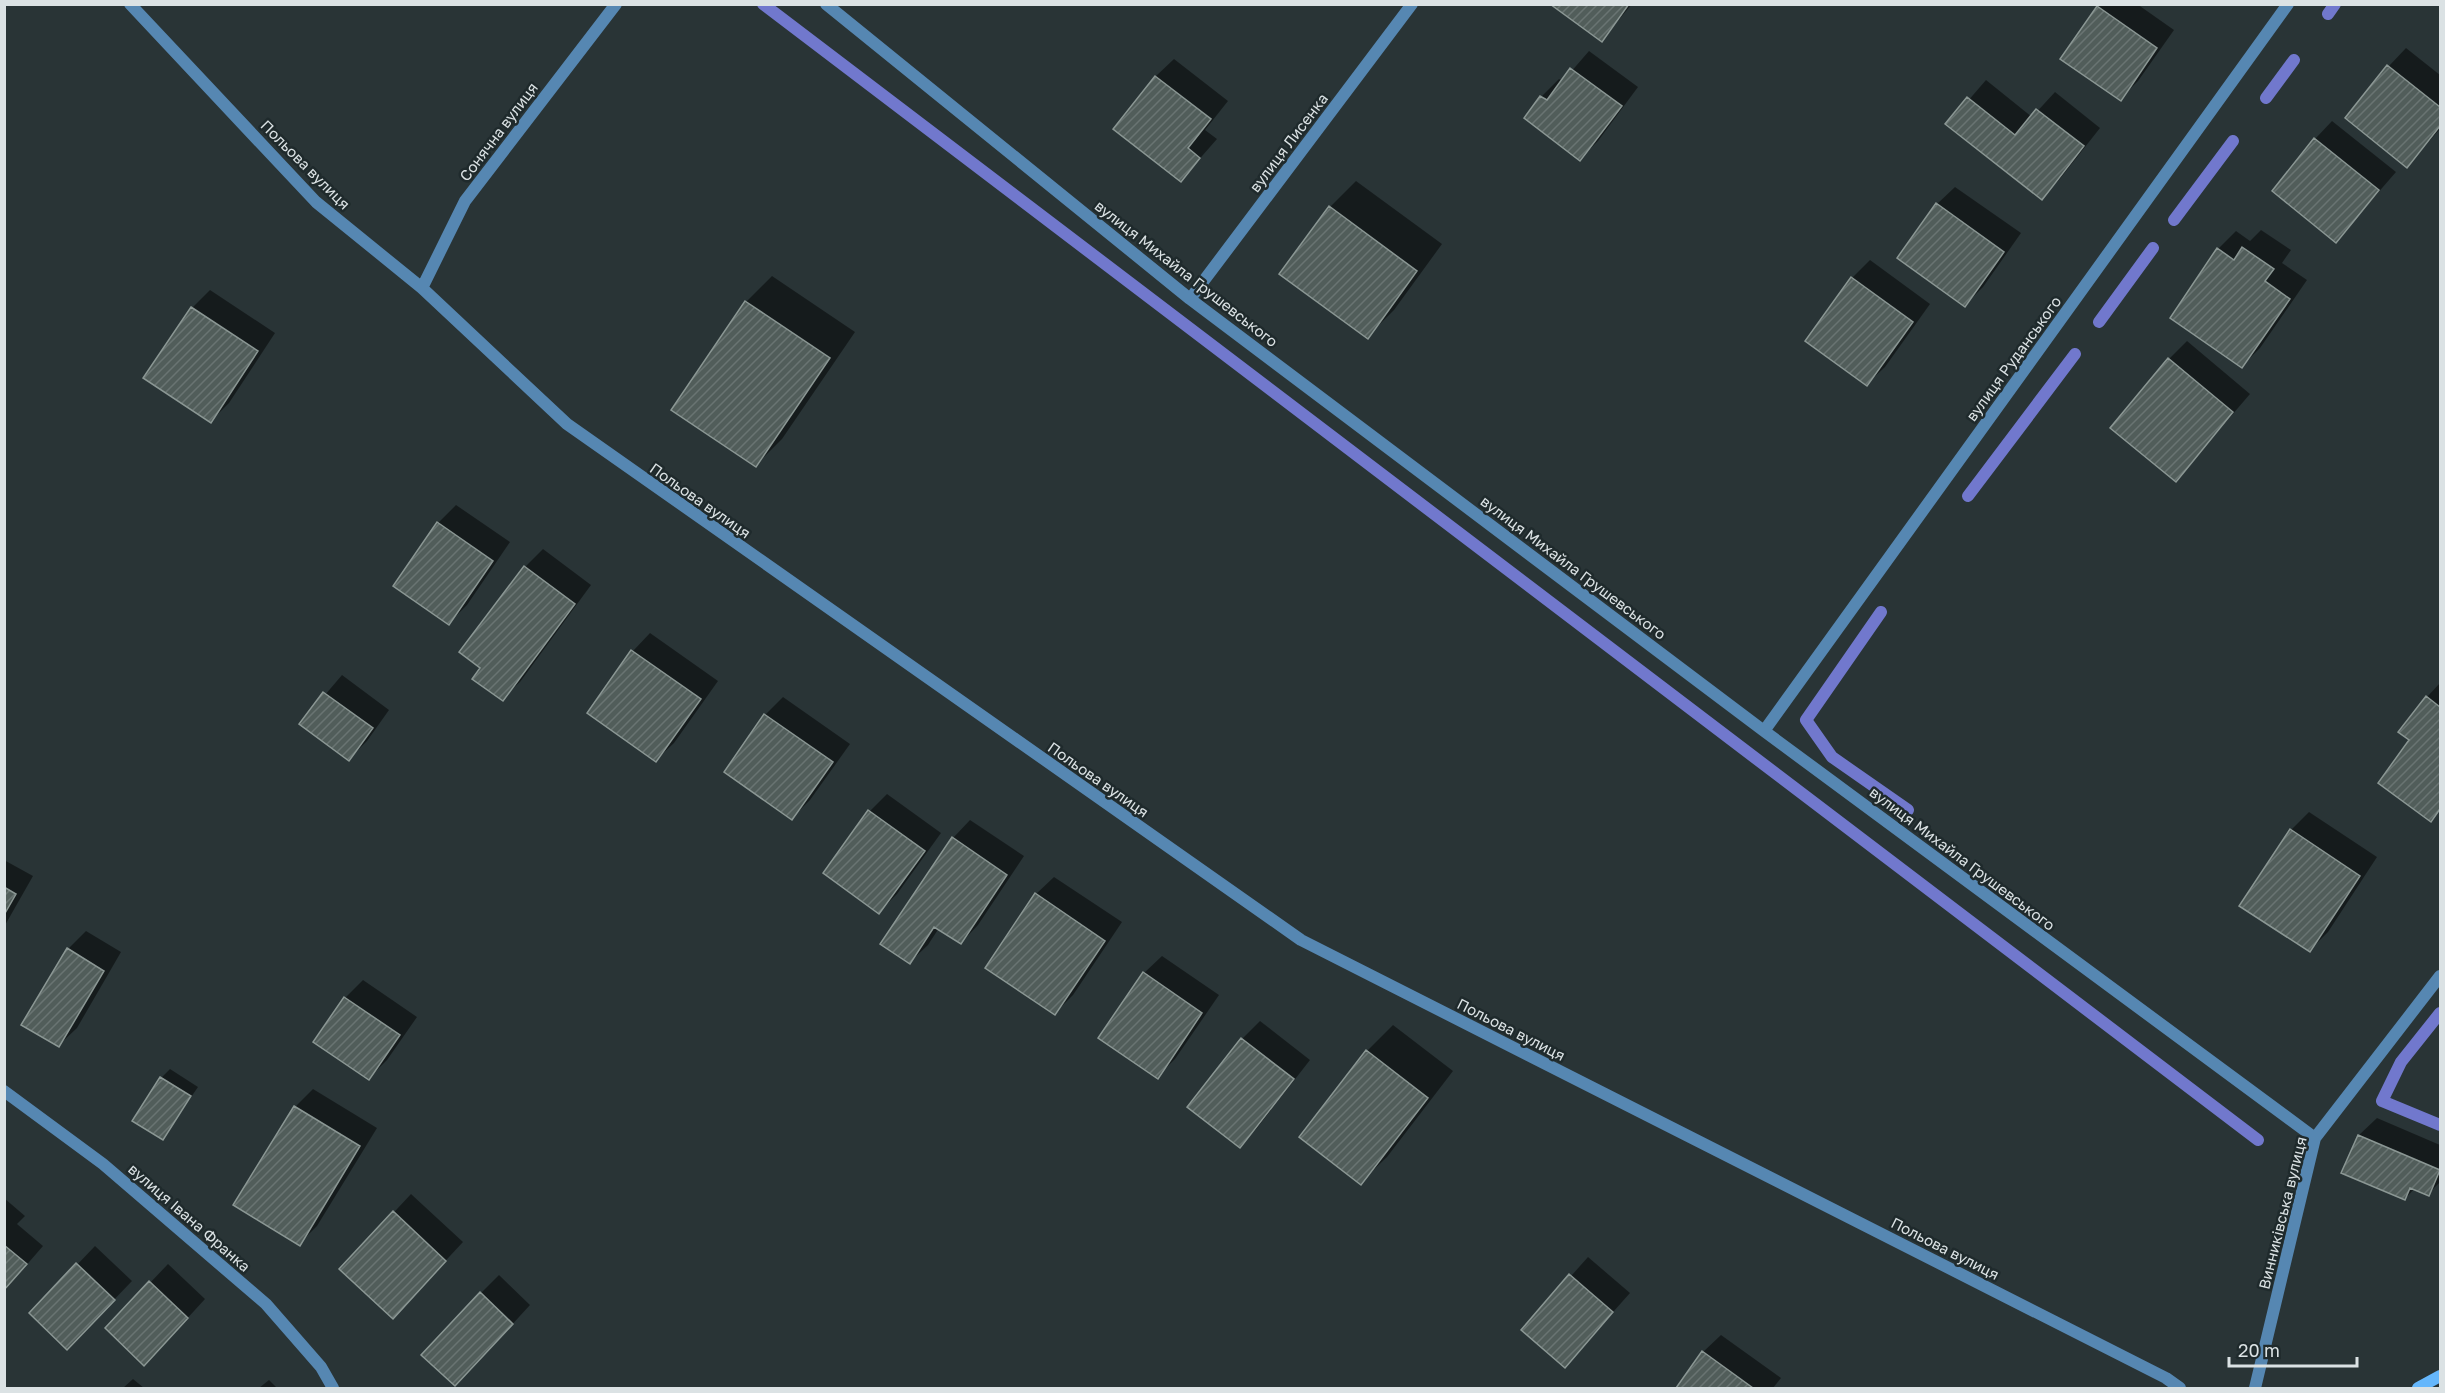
<svg xmlns="http://www.w3.org/2000/svg" width="2445" height="1393" viewBox="0 0 2445 1393" font-family="'Golos Text',sans-serif">
<defs>
<pattern id="building-hatch" width="6" height="6" patternUnits="userSpaceOnUse" patternTransform="scale(1.5)"><rect width="6" height="6" fill="#515d5a"/><path d="M-1 1l2-2M0 6l6-6M5 7l2-2" fill="none" stroke="#697472"/></pattern>
</defs>
<rect width="100%" height="100%" fill="#293436"/>
<!-- shadow -->
<path fill="#0007" d="M1552 4H1632L1602 40Z
M2100 4H2137L2174 30 2138 81 2120 99 2098 7Z
M2406 48 2440 75V129L2407 166 2347 118 2389 66Z
M1589 51 1638 87 1598 141 1580 159 1541 97 1559 79 1563 81Z
M1174 59 1228 101 1205 130 1217 139 1181 180 1116 129 1156 76Z
M1986 80 2032 117 2055 92 2100 128 2059 180 2041 198 1948 124Z
M2332 121 2396 172 2336 241 2315 139Z
M1356 181 1442 244 1394 310 1367 337 1330 207Z
M1955 187 2021 233 1983 287 1965 305 1937 204Z
M2261 230 2291 250 2282 263 2307 280 2260 348 2242 366 2218 249 2236 231 2250 241Z
M1870 260 1930 304 1885 367 1867 384 1852 278Z
M772 276 855 332 782 439 756 465 746 302Z
M210 290 275 333 229 403 211 421 192 308Z
M2187 341 2250 394 2176 480 2169 359Z
M456 505 510 542 467 605 449 623 438 523Z
M543 549 591 585 520 682 502 699 483 668 525 567Z
M650 633 718 681 674 743 656 760 589 713 633 651Z
M342 675 389 710 367 741 349 759 301 723Z
M2440 683V810L2431 820 2411 740 2427 697Z
M783 697 850 744 810 800 792 818 765 715Z
M887 794 941 833 897 894 879 912 870 811Z
M2309 812 2377 857 2328 932 2310 950 2291 830Z
M970 820 1024 856 978 925 961 943 939 928 928 945 910 962 953 838Z
M4 860 33 876 4 927Z
M1054 877 1122 922 1073 995 1055 1013 1036 894Z
M86 931 121 952 77 1028 59 1045 68 949Z
M1162 956 1219 995 1175 1059 1157 1077 1144 973Z
M363 980 417 1017 387 1060 369 1078 315 1041 345 998Z
M1260 1021 1310 1060 1257 1128 1240 1146 1189 1106 1242 1039Z
M1393 1025 1453 1071 1387 1157 1360 1183 1367 1051Z
M170 1069 198 1087 163 1138 135 1121 161 1078Z
M313 1089 377 1128 317 1226 299 1244 295 1107Z
M2377 1118 2440 1145V1182L2428 1194 2415 1188 2405 1199 2359 1135Z
M411 1194 463 1242 410 1299 341 1269Z
M4 1198 25 1216 17 1224 43 1246 4 1291Z
M95 1246 132 1281 85 1330 31 1313Z
M1588 1257 1630 1293 1565 1366 1523 1330Z
M168 1264 205 1299 162 1346 107 1328Z
M499 1275 530 1305 473 1367 481 1293Z
M1721 1335 1781 1378 1773 1388H1677L1703 1352Z
M133 1379 144 1388H123Z
M269 1380 277 1388H259Z"/>
<g fill="none" stroke-linecap="round" stroke-linejoin="round">
<!-- stream -->
<path stroke="#7178cd" stroke-width="12" d="M763 4 2258 1140
M2328 14 2335 4
M2266 98 2294 60
M2174 220 2233 141
M2099 322 2153 248
M1968 496 2075 354
M1881 612 1806 720 1832 757 1908 810
M2440 1013 2401 1062 2382 1101 2440 1125"/>
</g>
<!-- building -->
<path fill="url(#building-hatch)" stroke="#8b9794" stroke-width="1.5" d="M1550 4H1629L1602 42Z
M2097 6 2157 48 2121 101 2060 59Z
M2387 65 2440 107V126L2407 168 2345 118Z
M1570 68 1622 106 1580 161 1524 118 1540 96 1547 100Z
M1155 76 1211 119 1188 148 1200 158 1181 182 1113 129Z
M1967 97 2015 135 2036 109 2084 146 2042 200 1945 124Z
M2314 138 2379 190 2336 243 2272 191Z
M1936 203 2004 252 1965 307 1897 258Z
M1329 206 1417 271 1368 339 1279 274Z
M2242 247 2274 269 2265 281 2290 299 2242 368 2170 318 2217 248 2234 260Z
M1851 277 1913 322 1867 386 1805 341Z
M745 301 830 358 756 467 671 410Z
M191 307 258 351 211 423 143 378Z
M2168 358 2233 412 2176 482 2110 428Z
M437 522 493 561 449 625 393 586Z
M524 566 575 604 503 701 472 679 480 668 459 652Z
M631 650 701 699 656 762 587 713Z
M323 692 373 728 349 761 299 724Z
M2426 696 2440 707V809L2431 822 2378 783 2409 740 2398 732Z
M764 714 833 762 792 820 724 772Z
M868 810 925 851 879 914 823 873Z
M2290 829 2360 876 2310 952 2239 906Z
M952 837 1007 875 961 944 934 927 910 964 880 944Z
M4 887 16 894 4 915Z
M1035 893 1105 941 1055 1015 985 968Z
M67 948 104 971 59 1047 21 1025Z
M1143 972 1202 1013 1158 1079 1098 1038Z
M344 997 400 1035 369 1080 313 1042Z
M1241 1038 1294 1079 1240 1148 1187 1107Z
M1366 1050 1428 1098 1361 1185 1299 1137Z
M160 1077 191 1096 163 1140 132 1121Z
M294 1106 360 1146 300 1246 233 1205Z
M2358 1135 2440 1170 2429 1196 2410 1188 2405 1200 2341 1173Z
M393 1211 446 1261 393 1319 339 1269Z
M4 1245 27 1264 4 1290Z
M76 1263 115 1300 67 1350 29 1313Z
M1569 1274 1613 1312 1565 1368 1521 1330Z
M149 1281 188 1318 144 1366 105 1328Z
M480 1292 513 1324 455 1386 421 1355Z
M1702 1351 1753 1388H1676Z"/>
<g fill="none" stroke-linecap="round" stroke-linejoin="round">
<!-- minor -->
<path stroke="#5687b2" stroke-width="12" d="M130 4 316 202 422 288 567 424 1301 940 2166 1378 2180 1388
M826 4 1190 299 1764 731 2315 1138
M422 288 465 201 616 4
M1190 299 1412 4
M1764 731 2288 4
M4 1091 103 1164 266 1304 321 1367 333 1388
M2255 1388 2315 1138 2440 976"/>
<!-- secondary -->
<path stroke="#65b7fc" stroke-width="12" d="M2418 1388 2440 1376"/>
</g>
<g text-anchor="middle" stroke-width="5" stroke-linejoin="round" paint-order="stroke">
<!-- street labels -->
<g font-size="15" fill="#dbe2e4" stroke="#1f2a2c">
<text transform="translate(499 132) rotate(-53)" y="5">Сонячна вулиця</text>
<text transform="translate(1289 143) rotate(-53)" y="5">вулиця Лисенка</text>
<text transform="translate(305 165) rotate(45)" y="5">Польова вулиця</text>
<text transform="translate(1186 274) rotate(38)" y="5">вулиця Михайла Грушевського</text>
<text transform="translate(2014 359) rotate(-54)" y="5">вулиця Руданського</text>
<text transform="translate(700 501) rotate(35)" y="5">Польова вулиця</text>
<text transform="translate(1573 568) rotate(37)" y="5">вулиця Михайла Грушевського</text>
<text transform="translate(1098 780) rotate(35)" y="5">Польова вулиця</text>
<text transform="translate(1962 859) rotate(37)" y="5">вулиця Михайла Грушевського</text>
<text transform="translate(1511 1030) rotate(27)" y="5">Польова вулиця</text>
<text transform="translate(2283 1213) rotate(-76)" y="5">Винниківська вулиця</text>
<text transform="translate(189 1218) rotate(41)" y="5">вулиця Івана Франка</text>
<text transform="translate(1945 1249) rotate(27)" y="5">Польова вулиця</text>
</g>
</g>
<!-- border -->
<rect width="2445" height="1393" fill="none" stroke="#dbe2e4" stroke-width="12"/>
<!-- scale -->
<path d="M2229 1357v9h128v-9" fill="none" stroke="#dbe2e4" stroke-width="3"/>
<text x="2238" y="1357" font-size="18" fill="#dbe2e4" stroke="#1f2a2c" stroke-width="4.5" paint-order="stroke">20 m</text>
</svg>
